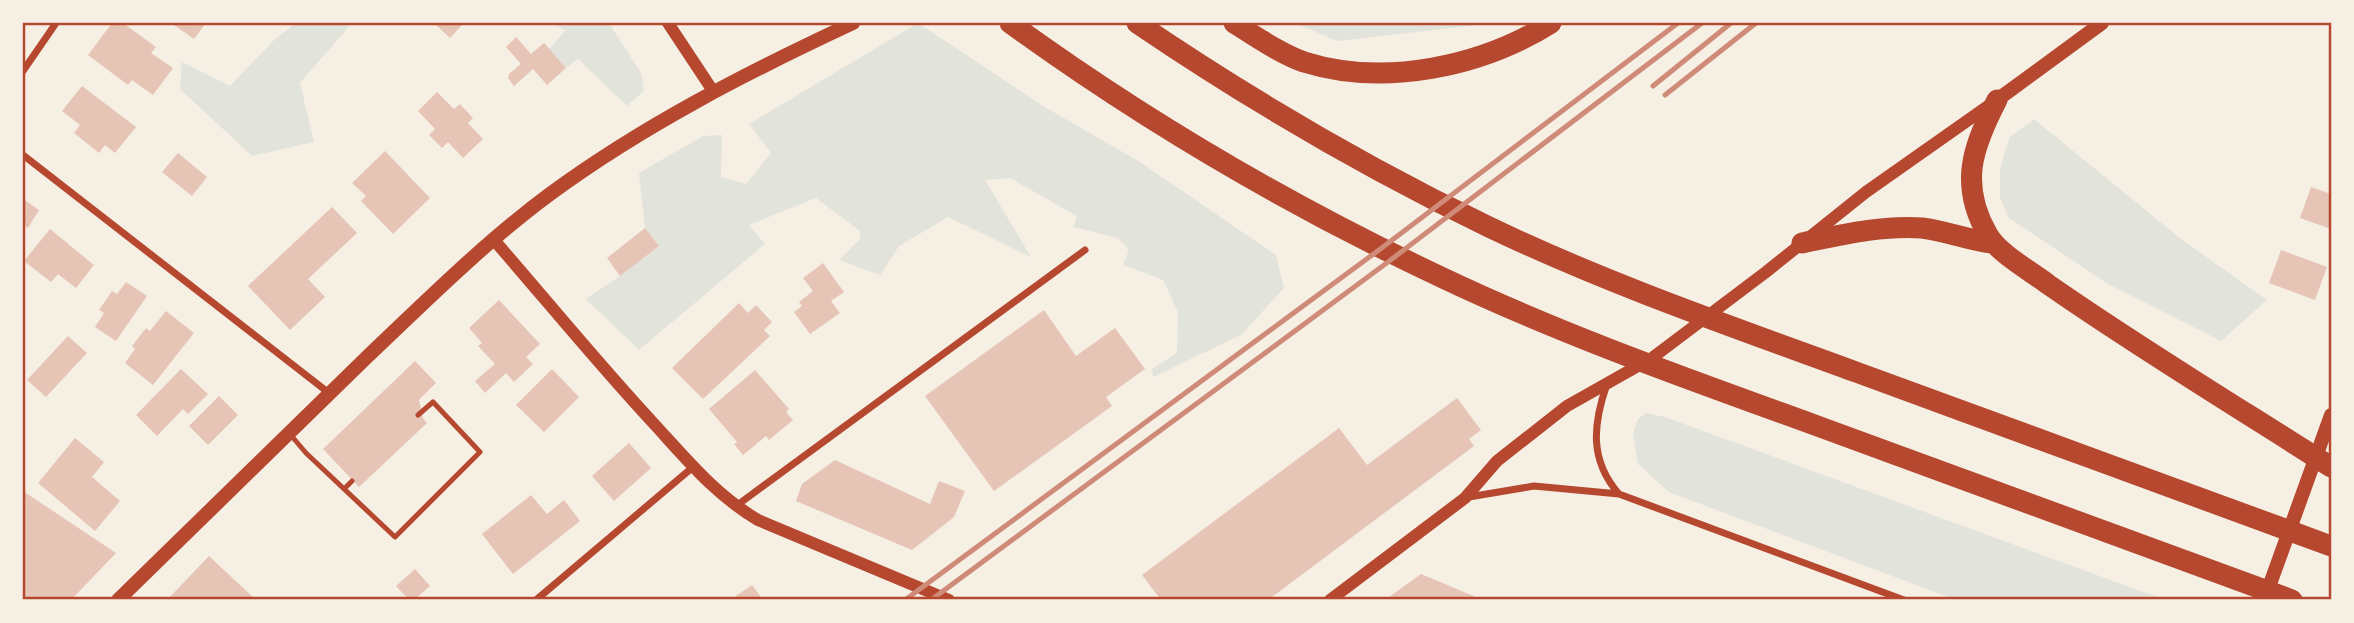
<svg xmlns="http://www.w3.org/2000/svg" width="2354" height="623" viewBox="0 0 2354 623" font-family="'Space Grotesk',sans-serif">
<rect width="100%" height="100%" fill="#f6efe4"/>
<!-- green -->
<path fill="#e2e4dc" d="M296 23H352L300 83 314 142 252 156 180 89 182 62 230 86 274 40Z
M554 23H609L641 73 644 91 627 106 578 59 566 68 549 49 565 31Z
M918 23 1043 106 1140 162 1276 255 1284 288 1241 335 1153 377 1152 369 1177 353 1178 312 1163 280 1123 265 1129 250 1118 238 1073 227 1077 216 1010 178 985 180 1031 257 948 217 899 246 880 275 839 260 860 239V231L816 198 749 225 765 244 639 350 586 299 620 276 645 228 639 173 703 136 722 135 721 177 746 184 771 153 749 124Z
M1295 23H1482L1478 25 1337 41Z
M2034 119 2181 239 2267 300 2221 341 2108 284 2009 218 2000 198V171L2004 154 2010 137Z
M1646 413 1665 417 2165 600H1956L1669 492 1638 464 1633 434 1638 419Z"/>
<!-- building -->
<path fill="#e6c5b7" d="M112 23H123L156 47 151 53 173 68 153 95 132 80 128 85 88 55Z
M171 23H206L194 39Z
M434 23H464L450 38Z
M516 37 531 54 544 43 566 68 547 85 533 69 514 86 508 78 509 74 521 64 506 47Z
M82 86 136 127 115 153 105 145 99 153 74 133 80 125 62 111Z
M437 92 454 109 460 104 473 118 468 123 483 139 463 158 448 142 442 148 429 135 435 129 418 111Z
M385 151 430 198 393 234 361 201 366 196 352 183Z
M178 153 207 177 192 196 162 172Z
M2311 187 2331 194V229L2300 218Z
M23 199 39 210 28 228 23 224Z
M332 207 357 233 308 279 325 297 290 330 248 286Z
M645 228 659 246 620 276 607 258Z
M50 229 94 265 76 288 58 274 51 282 24 261Z
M2281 250 2327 267 2315 300 2269 283Z
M823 263 844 292 831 301 840 313 810 334 794 312 802 306 799 302 813 291 803 278Z
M126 282 147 296 116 341 95 327 104 313 99 310 112 291 117 294Z
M499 300 540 344 526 357 533 364 514 382 506 373 485 393 475 381 495 364 478 346 482 343 469 328Z
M739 303 748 313 756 305 772 322 764 330 770 336 703 399 672 368Z
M1044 310 1076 356 1115 328 1145 369 1106 397 1112 406 994 491 925 396Z
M166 311 194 333 153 385 125 363 135 349 132 346 146 328 150 331Z
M68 336 87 353 46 397 27 380Z
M415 361 436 383 419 400 423 418 427 423 359 487 323 449Z
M181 369 208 394 188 414 183 409 157 436 136 415Z
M552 369 579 397 544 432 516 405Z
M755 370 789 409 786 412 793 420 769 440 766 436 743 455 734 444 737 442 709 409Z
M219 396 238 415 208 445 189 426Z
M1457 398 1481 430 1469 439 1474 446 1268 600H1161L1142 575 1339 428 1367 465Z
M75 438 104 462 92 477 120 501 95 531 38 483Z
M629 443 651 468 614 501 592 476Z
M835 460 930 504 939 481 965 491 954 517 912 550 796 501 802 484Z
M23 491 116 553 71 600H23Z
M531 495 547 514 564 500 580 521 513 574 482 534Z
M209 556 256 600H167Z
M415 569 430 586 414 600H409L396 586Z
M1421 574 1483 600H1385Z
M752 585 763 600H730Z"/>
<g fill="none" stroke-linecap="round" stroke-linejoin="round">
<!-- service -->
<path stroke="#b5482f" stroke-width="5" d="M289 433 306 453 395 537 480 452 433 402 418 415
M344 489 352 481"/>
<!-- minor -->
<path stroke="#b5482f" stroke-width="7" d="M23 71 56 23
M23 155 329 393
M1607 384C1593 424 1589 460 1619 494
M1469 497 1534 486 1619 494 1904 600
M736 506 1085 250
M536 600 693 467"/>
<!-- tertiary -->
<path stroke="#b5482f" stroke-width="12" d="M668 23 713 91
M494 240C548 302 600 366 656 426 688 461 717 496 758 520L949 600
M1330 600 1465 498 1497 461 1567 406 1652 358 1766 272 1866 192 1991 104"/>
<!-- secondary -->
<path stroke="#b5482f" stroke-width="14" d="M1997 100 2102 23
M2265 598 2331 415
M118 600C201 519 284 437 368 356 426 301 485 242 550 194 644 125 748 72 853 23"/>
<!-- motorway -->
<path stroke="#b5482f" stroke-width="21" d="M1010 23C1145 121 1292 207 1443 278 1563 335 1688 379 1812 424 1972 483 2132 542 2292 600
M1137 23C1249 99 1367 168 1489 227 1608 284 1733 327 1856 372 2014 430 2173 488 2331 546
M1234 23C1257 37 1279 53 1304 62 1384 87 1481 67 1551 23
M1997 100C1972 148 1959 185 1988 235 1998 253 2032 272 2049 285 2141 349 2237 407 2331 467
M1802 243C1841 235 1882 225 1922 228 1946 231 1968 240 1992 243"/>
<!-- rail -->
<path stroke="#cf8b77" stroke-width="5" d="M1653 86 1731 23
M1665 95 1756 23
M905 600 1383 247 1678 23
M931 600 1388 262 1702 23"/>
</g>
<!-- border -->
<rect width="2354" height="623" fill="none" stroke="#f6efe4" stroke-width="49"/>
<rect x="24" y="24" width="2306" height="574" fill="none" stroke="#b5482f" stroke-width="2.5"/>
</svg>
